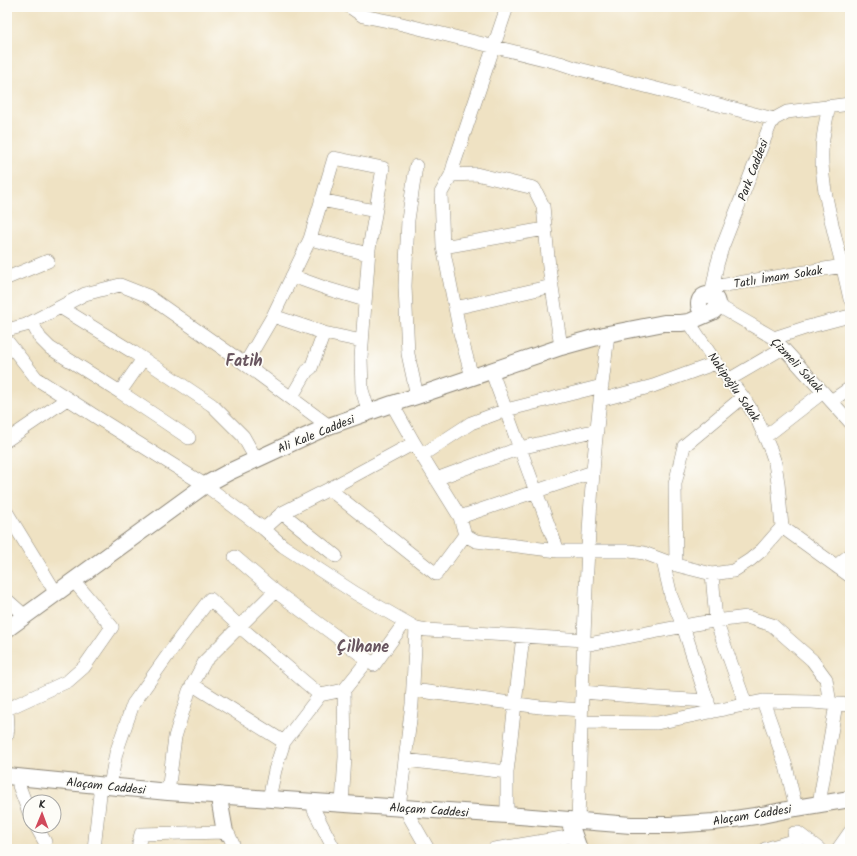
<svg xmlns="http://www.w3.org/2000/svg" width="857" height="856" viewBox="0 0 857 856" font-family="Kalam,sans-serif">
<rect width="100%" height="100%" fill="#fdfcf7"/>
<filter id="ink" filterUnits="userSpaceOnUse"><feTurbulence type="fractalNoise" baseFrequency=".025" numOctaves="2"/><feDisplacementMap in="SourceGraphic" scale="8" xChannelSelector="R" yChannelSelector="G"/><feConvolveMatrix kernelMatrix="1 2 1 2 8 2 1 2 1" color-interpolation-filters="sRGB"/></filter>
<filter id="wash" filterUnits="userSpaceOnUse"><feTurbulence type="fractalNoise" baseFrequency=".012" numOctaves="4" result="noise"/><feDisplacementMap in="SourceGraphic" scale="16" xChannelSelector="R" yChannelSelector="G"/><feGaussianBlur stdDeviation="0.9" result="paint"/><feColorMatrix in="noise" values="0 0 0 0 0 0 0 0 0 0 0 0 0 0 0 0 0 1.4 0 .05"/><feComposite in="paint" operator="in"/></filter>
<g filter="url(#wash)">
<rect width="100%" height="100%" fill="#efe2c3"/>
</g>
<g filter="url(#ink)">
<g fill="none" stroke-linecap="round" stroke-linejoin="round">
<defs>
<path id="minor" d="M350 7 363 16 398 23 560 63 575 68 774 119
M829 106C826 121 822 137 822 152 821 184 830 215 837 245 842 263 846 281 850 299
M416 166 408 220 405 286 408 354 417 396
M451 175 454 164 507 7
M321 200 375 211
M310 239 368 254
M443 247 545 229
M292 276 328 289 365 300
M7 278 48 261
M713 287 843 266
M711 296 717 265 722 248 770 125 774 119 787 112 850 104
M717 305 774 338 850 422
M60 307 133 352 212 405 243 436 256 459
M455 308 552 286
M273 316 324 333 362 341
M689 322 716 363 743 397 757 419 771 451 775 463 778 483 782 527
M32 323 40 338 50 348 120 392 189 438
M7 330 26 325 85 294 120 285 148 296 245 364 329 426
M774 338 808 327 850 316
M7 341 37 379 101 420 205 485 264 529 283 546 355 593 416 628 427 630 584 640
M245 364 273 316 310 239 334 158 383 168 369 249 361 358 362 390 369 413
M491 370 558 551
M472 377 460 333 443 247 441 193 451 175 476 174 534 188 543 206 549 267 561 347
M730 379 783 348
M120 392 143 359
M291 398 307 371 311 368 324 333
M600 400 653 386 716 363
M831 401 850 388
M392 404 414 443 460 517 465 535 476 541 558 551H630L644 553 676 565 712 574 733 571 750 560 762 550 782 527
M765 437 823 392
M7 440 67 399
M422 455 471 423 506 410 602 386
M436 479 520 448 597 430
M329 489 436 574 465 535
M7 513 56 593
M282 513 336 556
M460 517 593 472
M782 527 850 576
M264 529 282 513 329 489 414 443
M235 557 275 591 368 660
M663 561 671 596 683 626 711 712
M676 565 675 484 684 446 743 397
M837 567 841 562 850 555
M712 574 716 621 746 705
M7 600 25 616
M584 645 700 623 747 617 772 625 812 660 826 679 830 704
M193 685 284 742
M413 690 540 707 581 710
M582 692 658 698 708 701
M763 701 786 766 796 808
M7 709 68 681 84 667 112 627 74 581
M7 709 8 727 7 735
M581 722 657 723 763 701 812 702 850 705
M405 760 507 772
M19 786 30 815
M110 786 116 753 133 704 180 638 210 599 239 626 320 695
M168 792 175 737 189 691 205 661 275 591
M269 799 275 770 284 742 320 695 344 690 368 660 374 665 405 622
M342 804 345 757 344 690
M819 804 836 704
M399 808 412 704 416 628
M314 810 334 849
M507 815V772L523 636
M409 816 428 849
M578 821C582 705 584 589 593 473 596 426 603 380 608 334
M36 826 45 842
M794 833H798L819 849
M94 849 100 794
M138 849 140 838 141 834 225 832 229 835 235 849
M494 849 574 836
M765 849 796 840
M838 849 850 832"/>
<path id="major" d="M699 304a9 9 0 1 1 18 0a9 9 0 1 1-18 0Z
M7 629 205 485 229 472 298 440 329 426 392 404 417 396 561 347 608 334 664 323H681L689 322 710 313
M7 776 168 792 507 815 631 825H670L714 822 762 815 796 808 850 799
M220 795V804L225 832
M569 821 579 849"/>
</defs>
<!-- minor casing -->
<use href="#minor" stroke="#8d8677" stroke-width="14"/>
<!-- major casing -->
<use href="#major" stroke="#8d8677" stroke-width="18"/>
<!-- minor -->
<use href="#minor" stroke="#fff" stroke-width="13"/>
<!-- major -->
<use href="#major" stroke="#fff" stroke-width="16"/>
</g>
</g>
<g text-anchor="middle" stroke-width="3.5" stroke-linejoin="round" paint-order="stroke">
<!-- street labels -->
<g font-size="12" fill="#2b2b2b" stroke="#fdfcf7">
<text transform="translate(753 170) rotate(-69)" y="4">Park Caddesi</text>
<text transform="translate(778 277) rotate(-9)" y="4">Tatlı İmam Sokak</text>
<text transform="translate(797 365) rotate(47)" y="4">Çizmeli Sokak</text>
<text transform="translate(734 387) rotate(55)" y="4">Nakipoğlu Sokak</text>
<text transform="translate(316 434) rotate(-22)" y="4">Ali Kale Caddesi</text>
<text transform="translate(106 786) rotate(6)" y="4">Alaçam Caddesi</text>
<text transform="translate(429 810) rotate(4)" y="4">Alaçam Caddesi</text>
<text transform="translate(752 815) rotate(-9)" y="4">Alaçam Caddesi</text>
</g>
<!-- district labels -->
<g font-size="16" font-weight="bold" fill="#68555f" stroke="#fdfcf7">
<text x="244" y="366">Fatih</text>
<text x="363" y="652">Çilhane</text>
</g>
</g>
<!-- margin -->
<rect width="857" height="856" fill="none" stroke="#fdfcf7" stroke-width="24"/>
<!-- north arrow -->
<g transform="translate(42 814) rotate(1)"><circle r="19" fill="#fdfcf7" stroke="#a9a8a5"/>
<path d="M0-3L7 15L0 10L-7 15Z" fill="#d1495b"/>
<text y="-6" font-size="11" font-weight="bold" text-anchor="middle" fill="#2b2b2b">K</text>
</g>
</svg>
